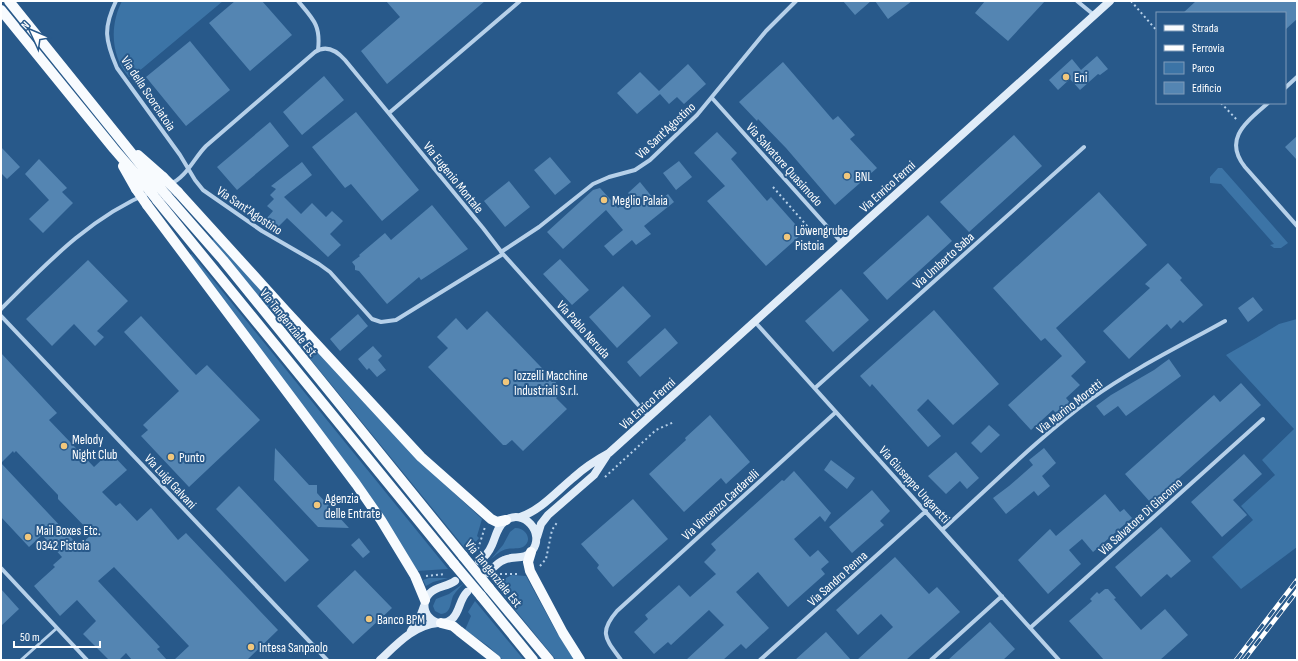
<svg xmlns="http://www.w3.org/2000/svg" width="1298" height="661" viewBox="0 0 1298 661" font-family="'Sofia Sans Condensed',sans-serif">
<rect width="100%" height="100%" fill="#28598a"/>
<!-- green -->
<path fill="#3c74a6" d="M122 1H223L132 77H129C110 56 110 24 122 1Z
M1218 168H1222L1288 243 1281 248H1274L1270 245 1274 244 1221 184 1210 183V177Z
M214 238 426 467 482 519 477 536 479 538 468 552 330 383 212 241Z
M192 254 448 569H447L417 571 190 255Z
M1297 319V547L1241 589 1212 557 1253 520 1241 506 1275 475 1262 460 1294 429 1226 355 1256 338 1279 324Z
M515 528C525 527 534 540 523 547 519 549 512 548 507 549 501 550 496 555 491 559L503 545 510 532Z
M512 575 526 576 557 633 575 660H556L494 584Z
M429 578H448L433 582 426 586 423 580Z
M464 583C460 587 456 591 453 596 450 604 451 613 441 614L435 611 433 606 436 599 449 594Z
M475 601 524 660H503L488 646 465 630 471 616 468 612Z"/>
<!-- building -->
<path fill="#5485b2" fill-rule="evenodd" d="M235 1H262L292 35 250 71 209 23Z
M386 1H485L387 84 361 51 400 17Z
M843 1H871L855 15Z
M875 1H912L888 19Z
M985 1H1045L1008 41 975 13Z
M1196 1H1297V19L1285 30V13H1183Z
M190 41 230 90 186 126 146 77Z
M1097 56 1108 69 1100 75 1098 74 1080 90 1070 79 1058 90 1049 80 1072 59 1081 70Z
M783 62 833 120 838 116 855 135 850 139 877 168 835 205 786 148 758 119 757 121 739 102Z
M688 64 706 84 684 104 677 97 669 104 660 94 637 114 617 93 640 72 659 91Z
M324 76 344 100 302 135 283 112Z
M356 112 419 190 382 221 351 184 345 188 312 147Z
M270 122 289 146 237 190 217 167Z
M717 132 737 153 731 159 767 201 771 197 803 233 766 266 707 201 725 186 694 153Z
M1014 135 1042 166 969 232 940 202Z
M1297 136V160L1285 147Z
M1 147 20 167 7 179 1 173Z
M550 157 571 182 555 195 534 170Z
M39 159 67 188 62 192 73 203 43 233 29 219 49 200 25 174Z
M679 161 692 177 676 190 663 173Z
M302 162 312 175 284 197 301 214 312 203 326 217 332 211 343 221 330 234 341 245 328 257 287 218 277 228 267 218 273 211 267 206 274 199 270 195 276 189 271 186Z
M509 181 530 207 505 227 484 201Z
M640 182 657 203 668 194 674 202 644 226 651 234 636 245 632 240 613 256 604 246 623 230 606 210 563 249 547 232 593 190 600 188 618 208 631 196 628 193Z
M1099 192 1147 245 1056 328 1086 362 1071 376 1080 385 1066 398 1071 404 1058 415 1053 410 1031 430 1008 405 1062 356 1045 338 1041 341 993 288Z
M432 205 468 249 421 280 419 277 387 304 359 271 355 270V266L352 262 360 256 359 255 385 233 391 240Z
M928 215 952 241 887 300 863 273Z
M560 259 589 290 572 305 543 274Z
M88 260 128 301 97 331 104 337 95 346 74 324 52 346 26 319Z
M1168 263 1182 278 1180 280 1203 305 1183 323 1180 320 1171 329 1167 324 1129 359 1103 331 1150 288 1145 284Z
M623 286 651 316 617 348 589 317Z
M841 289 869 320 833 352 805 321Z
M1253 297 1263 310 1248 322 1238 308Z
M934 310 999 384 953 425 928 399 917 410 941 436 928 447 872 384 870 387 860 376Z
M487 311 564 391 556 398 567 409 523 451 512 440 506 445H503L428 367 448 348 437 337 456 318 467 330Z
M358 314 368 326 340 351 330 339Z
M141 316 196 375 207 365 260 420 189 487 141 436 148 430 143 425 179 391 124 332Z
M665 328 678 343 640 377 627 362Z
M373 346 382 356 378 360 386 370 377 377 369 368 367 370 358 359Z
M1 353 57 413 49 420 94 467 110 452 127 470 102 492 116 506 120 503 137 521 151 508 178 540 186 533 278 630 247 660H174L189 646 114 567 98 581 160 647 157 649 167 660H132L126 653 119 660H109L83 634 96 621 77 600 60 616 34 586 55 567 53 565 62 557 42 535 29 547 1 517ZM13 451 14 453 16 451 58 495V499L92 534 79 546 1 463Z
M1169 359 1181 376 1126 416 1118 406 1104 416 1096 406 1111 395 1154 370Z
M1241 383 1261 405 1151 503 1125 474 1214 395 1220 402Z
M710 415 750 462 726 484 721 478 684 512 649 474 686 440 685 438Z
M989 425 1000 435 981 453 971 443Z
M275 448 309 485H317V493L349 528 318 527 274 480Z
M1044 448 1056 463 1042 476 1050 486 1038 496 1034 491 1006 514 993 498 1009 486 1033 465 1029 460Z
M956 452 979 478 967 489 960 481 946 494 928 476Z
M1244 454 1262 474 1233 500 1247 515 1222 537 1191 502Z
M831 460 855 478 847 489 824 470Z
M794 471 831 513 825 522 820 516 794 539 810 557 818 550 829 562 821 569 825 574 788 607 758 572 736 592 769 628 746 649 741 644 723 660H686L724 625 709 610 671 645 668 642 654 654 634 632 648 619 645 615 679 585 690 597 716 574 704 562 716 550 711 544 782 480 784 481Z
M239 486 309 560 285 582 216 509Z
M872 490 890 511 880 521 884 525 852 553 829 527Z
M1105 494 1120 512 1124 509 1132 518 1093 552 1082 539 1069 550 1081 564 1048 594 1018 560 1050 529 1056 536Z
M633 499 668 539 613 587 597 568 599 565 581 544Z
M1161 527 1191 561 1171 578 1167 574 1141 597 1115 567Z
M359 538 370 552 363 558 351 545Z
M895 557 929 594 937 587 960 612 906 660H857L893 627 881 614 858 635 836 610Z
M355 570 392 608 353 644 317 606Z
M1 589 19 609 1 626Z
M1105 589H1108L1116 598 1114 599 1141 630 1165 609 1188 635 1160 660H1104L1069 621 1092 601 1090 599 1097 592 1099 594Z
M990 622 1015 649 1003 660H948Z
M826 632 851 660H795Z"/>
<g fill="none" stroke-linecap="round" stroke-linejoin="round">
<!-- path -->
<path stroke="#b6d0e9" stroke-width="2" stroke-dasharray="2 3" stroke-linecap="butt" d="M1131 1 1157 31
M1221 103 1238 121
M773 187 809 228
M605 477 656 430 674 422
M478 549 485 527
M540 566 546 559 552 530 558 521
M500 574H519
M426 576 445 574"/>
<!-- lane -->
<path stroke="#b6d0e9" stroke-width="3" d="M21 660 57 628"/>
<!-- street -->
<path stroke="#b6d0e9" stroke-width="4" d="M116 1C103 28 105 40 117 68L180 155 195 180 203 190 262 231 319 264 330 272 372 319 381 322 396 320 503 254
M298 1C313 19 321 25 318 50
M1077 1 1094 15
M1285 88 1297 77
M712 98 842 243
M1268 103C1248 121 1222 138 1245 167L1297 226
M389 113 520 1
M170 184C186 178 194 158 206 146L315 52C327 44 337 51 345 60L483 228 503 254 649 417
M501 252 539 227 593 184 609 177 635 170 650 160 697 115 766 31 796 1
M1 309C47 263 90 217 151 192
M1 316 327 660
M755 322 1059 660
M815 388 1084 147
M942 530C991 486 1038 438 1091 399 1133 369 1180 346 1225 321
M1 568 87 660
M1030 628 1263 419
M621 660C606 639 598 633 617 611L836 412
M760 660 926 511
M931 660 1002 596"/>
<!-- secondary -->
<path stroke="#e0ecf8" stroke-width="8" d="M520 517C541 510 556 492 573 478 584 468 596 460 609 453L1110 1
M537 537 541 524 548 515 594 475 607 455
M479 561C485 557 489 552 492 545 496 536 497 527 505 521 523 507 546 533 532 551 524 561 514 555 504 560 498 562 493 568 488 573
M455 581C447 587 437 586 430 593 414 609 436 633 452 619 460 612 459 600 467 592
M411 631 420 617 424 606
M380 660C397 644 414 625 438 623"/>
<!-- primary -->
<path stroke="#f8fbfe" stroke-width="10" d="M9 1 154 181
M1 10 114 149 145 185
M138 155 163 177
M123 166 136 189
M178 192 285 310 421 457 491 519 497 522 506 520
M167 196 223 260 463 556
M157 200 454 564
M147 205 356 484 381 520 415 576 425 600
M531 552 528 562 530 571 563 633 580 660
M489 588 549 660
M481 596 533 660
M441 623 453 626 459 631 496 660"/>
<defs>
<path id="rail" d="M1236 660 1297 580
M1244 660 1297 591"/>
</defs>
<!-- rail casing -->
<use href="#rail" stroke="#fff" stroke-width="4.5"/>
<!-- rail -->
<use href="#rail" stroke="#28598a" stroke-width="3" stroke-dasharray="9" stroke-linecap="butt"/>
<!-- primary-bridge -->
<path stroke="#f8fbfe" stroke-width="10" d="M163 177 178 192
M154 181 167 196
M145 185 157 200
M136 189 147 205
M463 556 489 588
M454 564 481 596"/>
</g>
<!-- markers -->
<g fill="#f1c77c" stroke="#28598a" stroke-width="1.5">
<circle cx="1066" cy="77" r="4"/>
<circle cx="847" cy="176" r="4"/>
<circle cx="604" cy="200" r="4"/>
<circle cx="787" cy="237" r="4"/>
<circle cx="506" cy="382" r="4"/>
<circle cx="64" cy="446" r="4"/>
<circle cx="171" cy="457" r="4"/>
<circle cx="317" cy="505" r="4"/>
<circle cx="28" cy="537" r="4"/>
<circle cx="369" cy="619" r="4"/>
<circle cx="251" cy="647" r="4"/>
</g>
<g text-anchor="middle" stroke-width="4" stroke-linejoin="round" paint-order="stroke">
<!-- poi labels -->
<g font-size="13" fill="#fff" stroke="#28598a" text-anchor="start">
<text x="1074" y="82">Eni</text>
<text x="855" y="181">BNL</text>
<text x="612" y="205">Meglio Palaia</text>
<text x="795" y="235">Löwengrube<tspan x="795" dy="15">Pistoia</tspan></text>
<text x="514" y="380">Iozzelli Macchine<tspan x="514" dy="15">Industriali S.r.l.</tspan></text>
<text x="72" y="444">Melody<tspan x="72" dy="15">Night Club</tspan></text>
<text x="179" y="462">Punto</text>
<text x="325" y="503">Agenzia<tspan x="325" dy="15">delle Entrate</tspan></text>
<text x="36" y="535">Mail Boxes Etc.<tspan x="36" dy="15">0342 Pistoia</tspan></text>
<text x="377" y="624">Banco BPM</text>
<text x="259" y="652">Intesa Sanpaolo</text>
</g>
<!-- street labels -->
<g font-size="13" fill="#fff" stroke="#28598a">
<text transform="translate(149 93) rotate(56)" y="5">Via della Scorciatoia</text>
<text transform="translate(665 130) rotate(-43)" y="5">Via Sant'Agostino</text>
<text transform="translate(785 164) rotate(48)" y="5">Via Salvatore Quasimodo</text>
<text transform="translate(454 177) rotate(51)" y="5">Via Eugenio Montale</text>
<text transform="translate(887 186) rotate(-42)" y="5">Via Enrico Fermi</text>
<text transform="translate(250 210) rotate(34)" y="5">Via Sant'Agostino</text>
<text transform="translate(943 260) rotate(-42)" y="5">Via Umberto Saba</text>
<text transform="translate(289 322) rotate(51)" y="5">Via Tangenziale Est</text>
<text transform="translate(584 329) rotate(48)" y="5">Via Pablo Neruda</text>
<text transform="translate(647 403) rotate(-42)" y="5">Via Enrico Fermi</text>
<text transform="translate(1069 406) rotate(-38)" y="5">Via Marino Moretti</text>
<text transform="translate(171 481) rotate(47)" y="5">Via Luigi Galvani</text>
<text transform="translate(915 484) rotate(48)" y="5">Via Giuseppe Ungaretti</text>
<text transform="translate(720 504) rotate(-42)" y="5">Via Vincenzo Cardarelli</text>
<text transform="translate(1140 516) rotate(-42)" y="5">Via Salvatore Di Giacomo</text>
<text transform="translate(494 573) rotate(51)" y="5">Via Tangenziale Est</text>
<text transform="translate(837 578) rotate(-42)" y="5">Via Sandro Penna</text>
</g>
</g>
<!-- border -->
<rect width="1298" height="661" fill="none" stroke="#ffffff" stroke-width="4"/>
<!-- legend -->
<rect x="1156" y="12" width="130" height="92" fill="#28598a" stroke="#7e9bb9"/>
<rect x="1164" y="25" width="20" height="6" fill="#f8fbfe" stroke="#7e9bb9"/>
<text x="1192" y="32" font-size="12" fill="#ffffff">Strada</text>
<rect x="1164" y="45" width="20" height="6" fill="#ffffff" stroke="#7e9bb9"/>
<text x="1192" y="52" font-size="12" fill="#ffffff">Ferrovia</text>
<rect x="1164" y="62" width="20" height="12" fill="#3c74a6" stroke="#7e9bb9"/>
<text x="1192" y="72" font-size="12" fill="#ffffff">Parco</text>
<rect x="1164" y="82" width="20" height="12" fill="#5485b2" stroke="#7e9bb9"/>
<text x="1192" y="92" font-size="12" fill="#ffffff">Edificio</text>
<!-- north arrow -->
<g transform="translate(32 32) rotate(314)" stroke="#28598a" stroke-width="3" paint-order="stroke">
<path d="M0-3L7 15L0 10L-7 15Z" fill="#ffffff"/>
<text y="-6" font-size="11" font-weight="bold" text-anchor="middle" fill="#ffffff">N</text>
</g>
<!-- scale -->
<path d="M14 641v6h86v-6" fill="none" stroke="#ffffff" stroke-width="2"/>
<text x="20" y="641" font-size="12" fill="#ffffff" stroke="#28598a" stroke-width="3" paint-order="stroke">50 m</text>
</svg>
